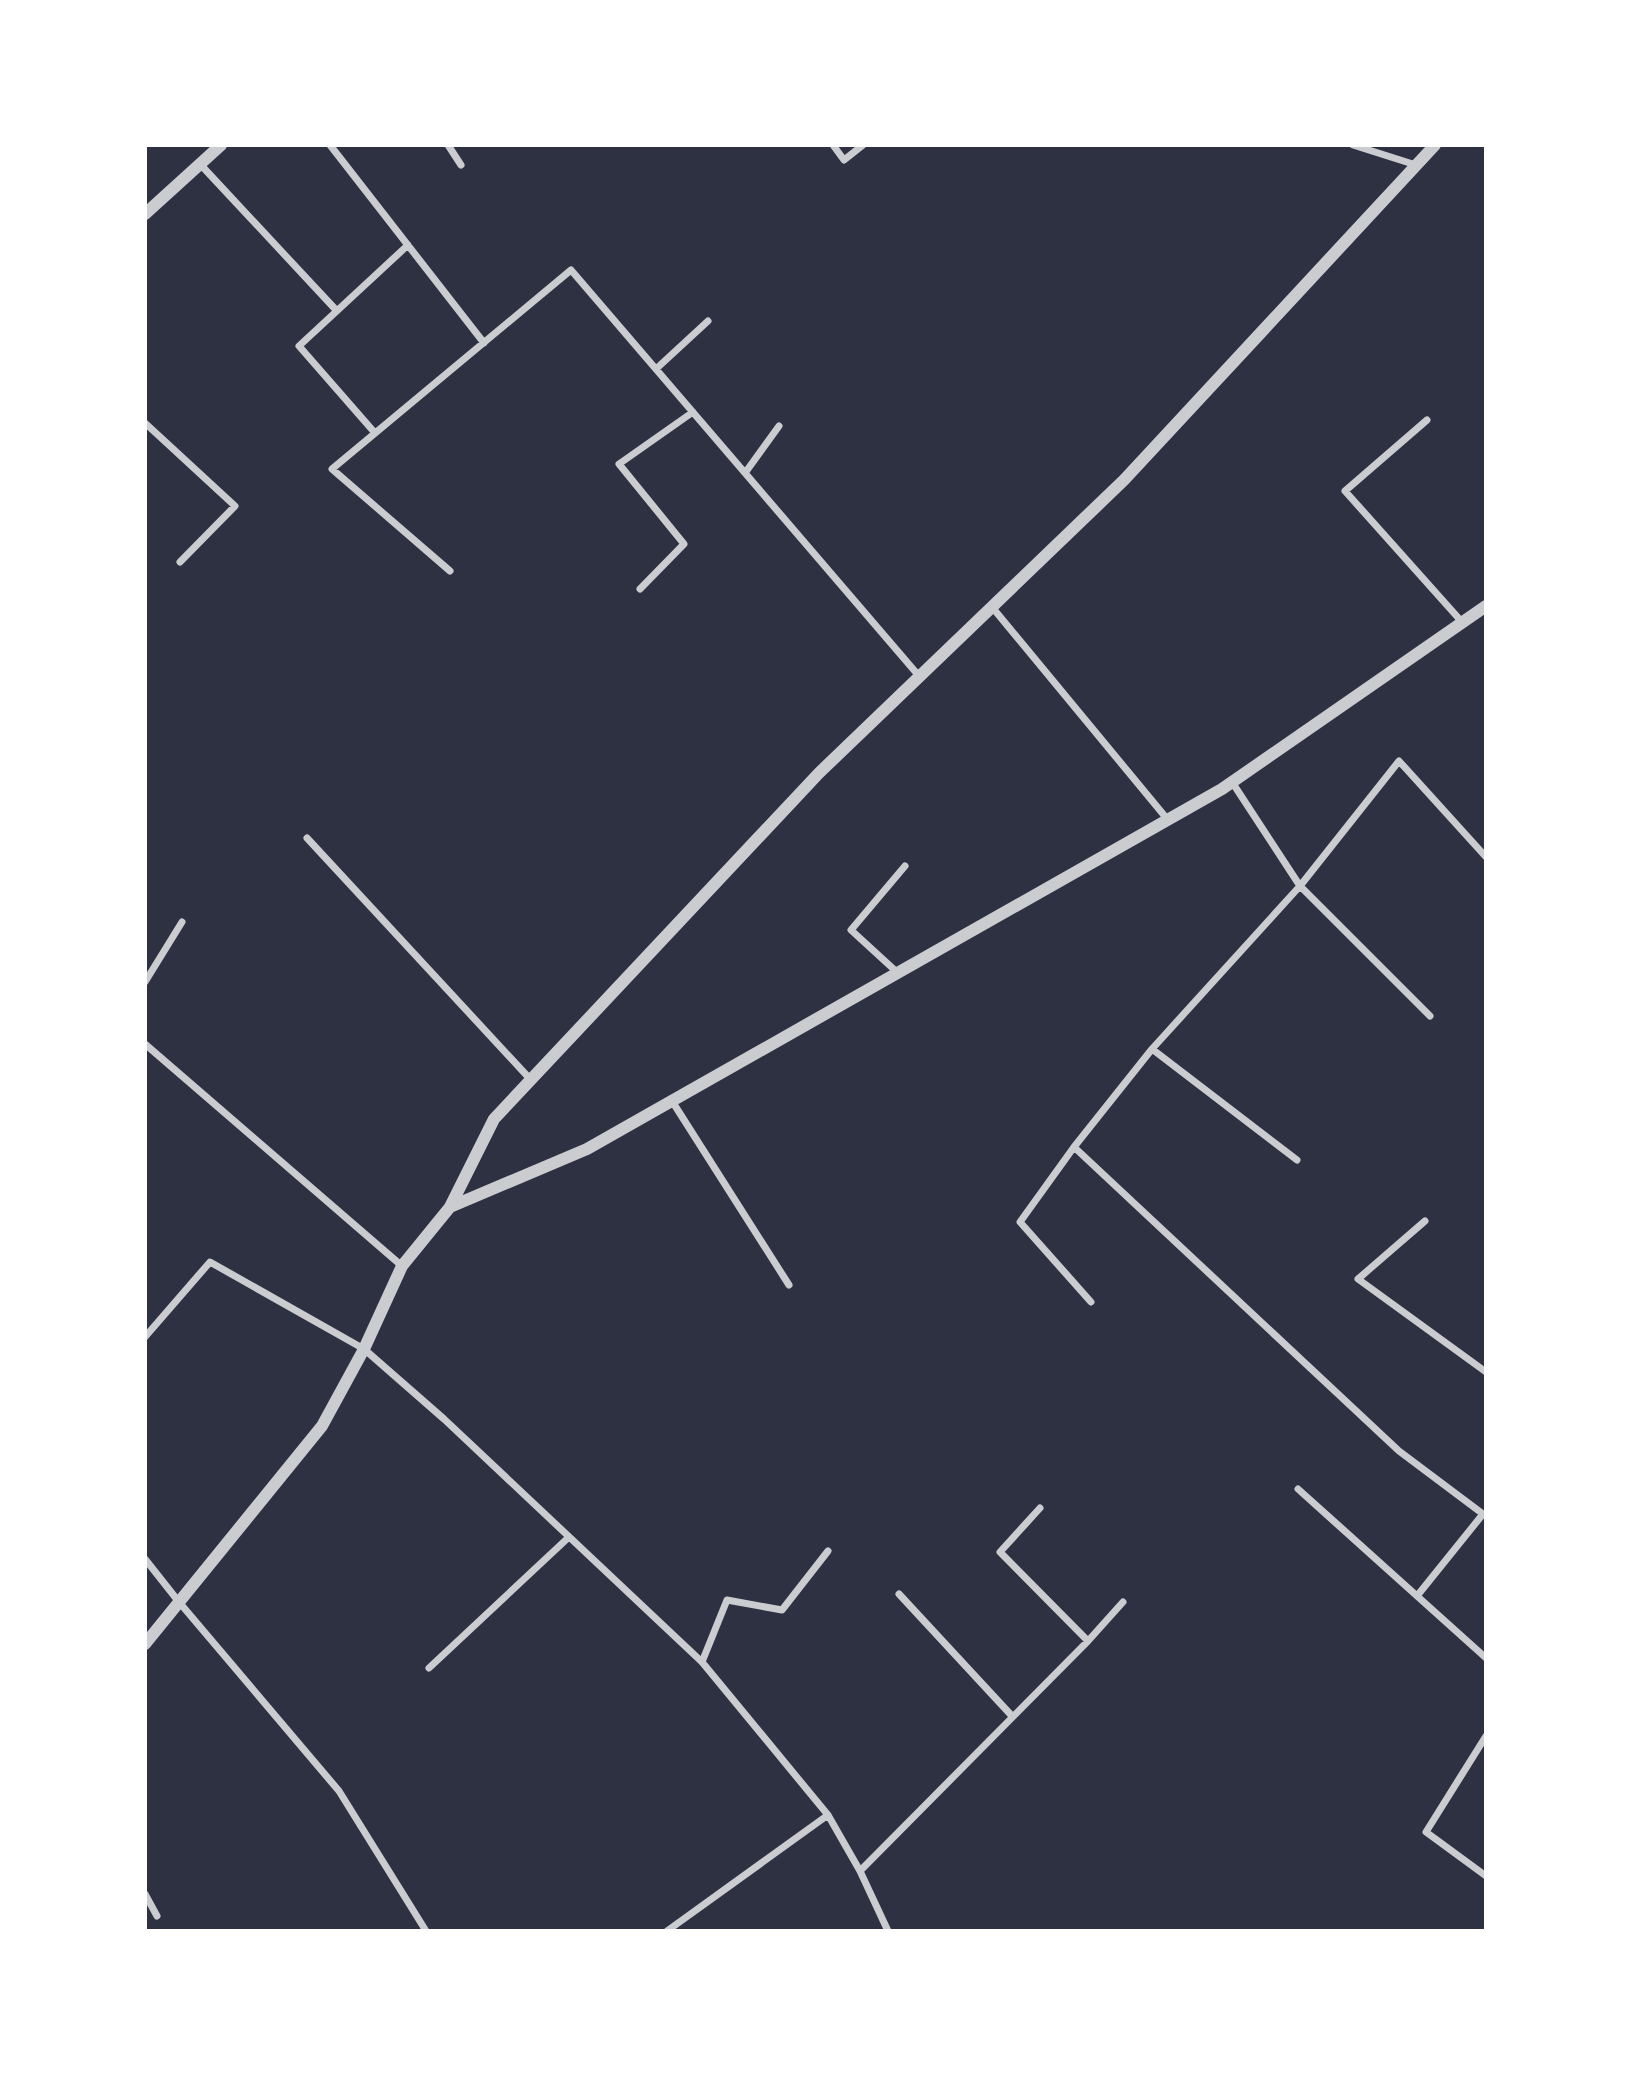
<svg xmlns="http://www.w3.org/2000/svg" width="1631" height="2076" viewBox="0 0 1631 2076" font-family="Jost,sans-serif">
<rect width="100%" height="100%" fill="#2d3142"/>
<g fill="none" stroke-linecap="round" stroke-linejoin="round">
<!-- minor -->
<path stroke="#caccd0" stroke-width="7" d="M330 145 484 343
M448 145 461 165
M833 145 844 160 863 145
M1353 145 1416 165
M200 164 337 311
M656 369 708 321
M1427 420 1345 491 1462 622
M145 423 235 506 180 562
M375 433 299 346 408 245
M745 473 779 426
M450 571 332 469 571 270 919 676
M640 589 684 544 619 464 693 412
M992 607 1168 820
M1232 782 1300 886 1430 1016
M307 838 531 1080
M899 974 851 930 905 866
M145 982 182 922
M145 1044 402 1266
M1152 1049 1297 1160
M672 1101 789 1285
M1074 1147 1020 1222 1091 1302
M1425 1221 1358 1279 1486 1372
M145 1337 210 1262 364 1349 444 1419 702 1662 828 1815 860 1871 888 1931
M1298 1489 1486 1658
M1040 1508 1000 1552 1088 1641
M145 1559 179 1602 339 1791 426 1931
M899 1594 1012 1716
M1417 1596 1483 1514 1399 1451 1074 1147 1152 1049 1300 886 1399 761 1486 857
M702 1662 727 1600 782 1610 828 1551
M429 1668 569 1537
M1486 1736 1426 1832 1486 1876
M860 1871 1088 1641 1123 1602
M145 1894 157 1916
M667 1931 828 1815"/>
<!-- tertiary -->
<path stroke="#caccd0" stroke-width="12" d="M145 214 221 145
M450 1207 587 1149 1222 789 1486 606
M145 1644 322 1426 364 1349 402 1266 450 1207 494 1119 819 773 1124 480 1435 145"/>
</g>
<!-- border -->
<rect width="1631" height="2076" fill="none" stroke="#ffffff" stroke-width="294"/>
</svg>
